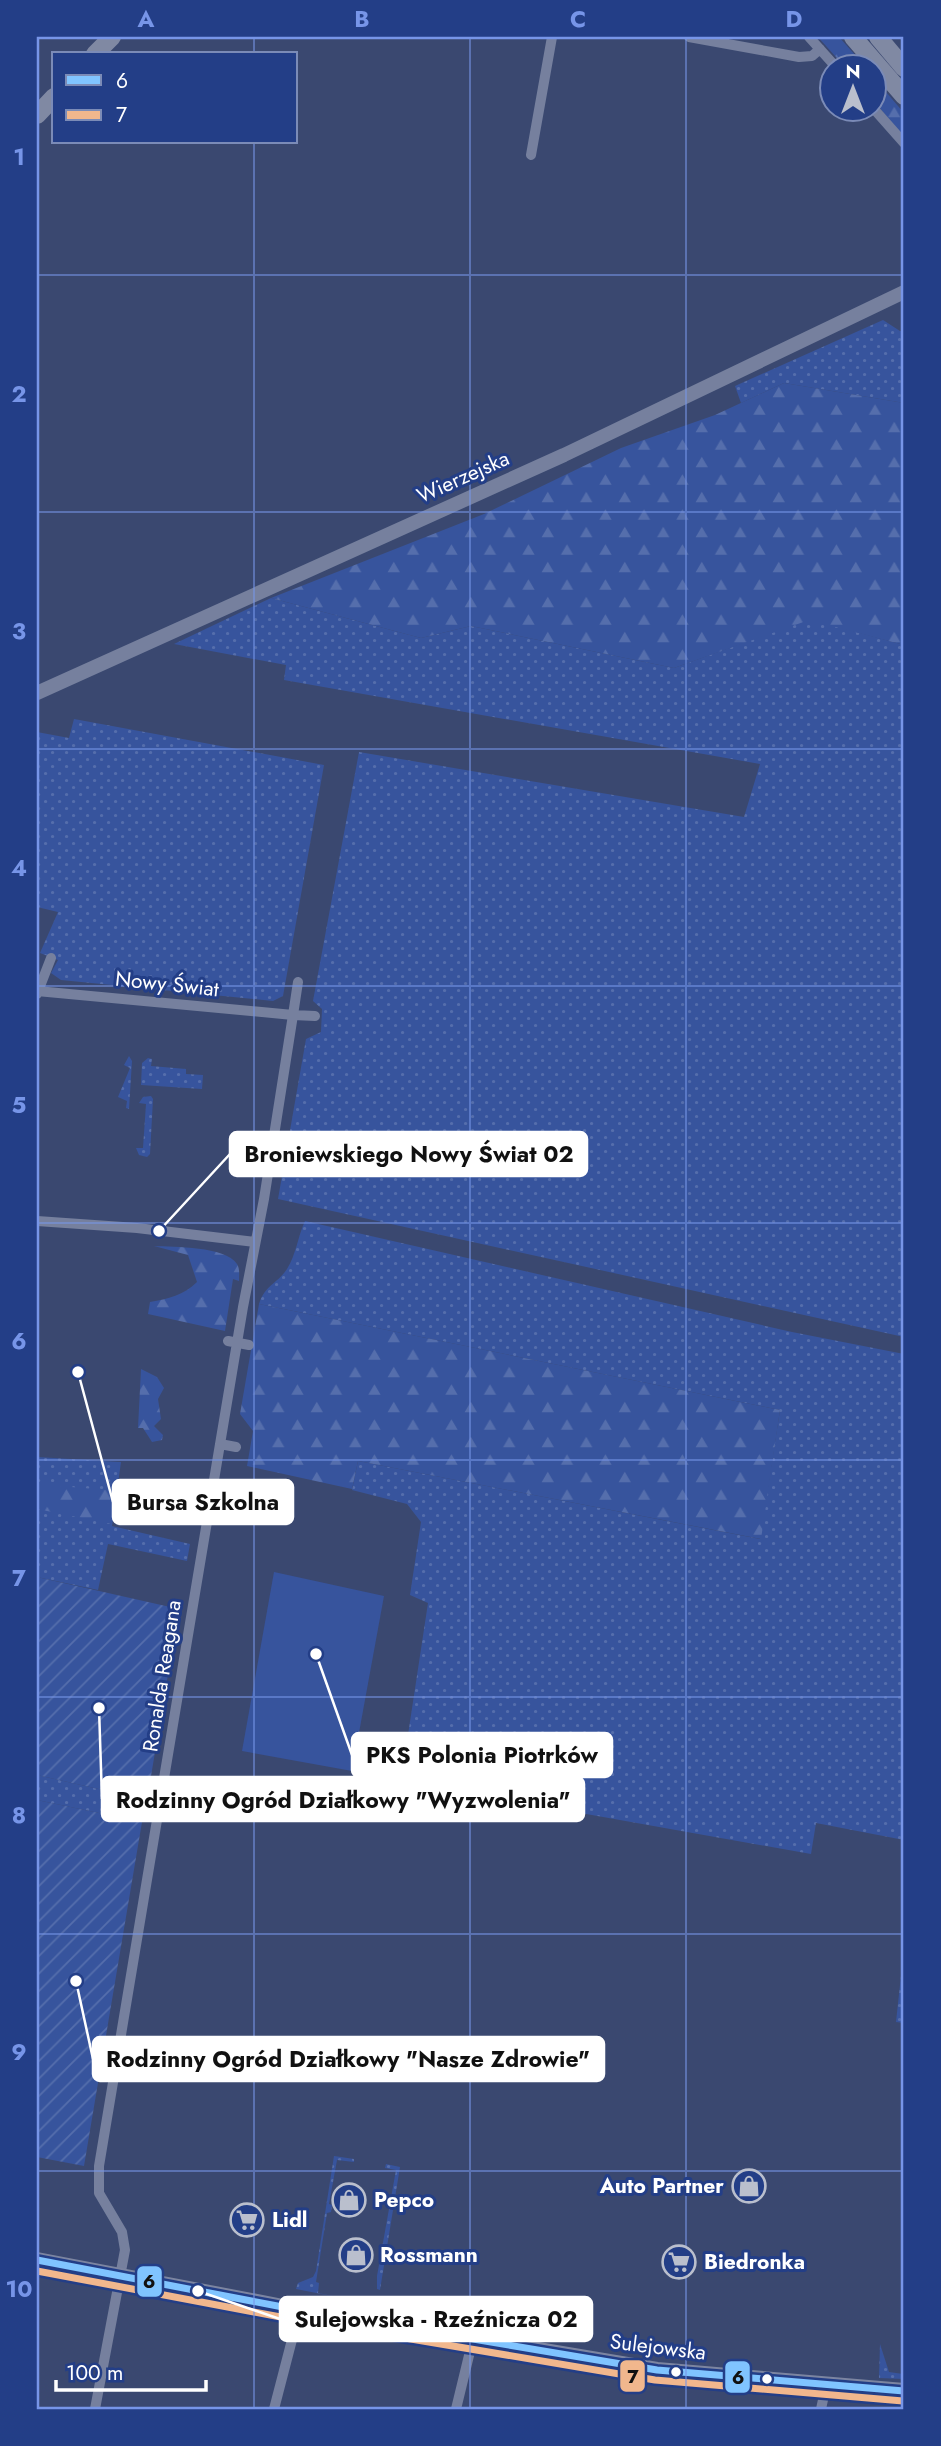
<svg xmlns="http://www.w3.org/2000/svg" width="941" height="2446" viewBox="0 0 941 2446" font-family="Jost,sans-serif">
<defs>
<pattern id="grass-dots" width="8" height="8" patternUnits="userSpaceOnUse" patternTransform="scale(1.75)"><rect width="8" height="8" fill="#37549d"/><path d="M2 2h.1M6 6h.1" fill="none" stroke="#556eac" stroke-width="1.8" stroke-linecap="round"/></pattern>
<pattern id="forest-firs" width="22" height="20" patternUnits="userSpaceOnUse" patternTransform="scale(1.75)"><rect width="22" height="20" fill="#37549d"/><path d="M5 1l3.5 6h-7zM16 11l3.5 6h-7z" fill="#556eac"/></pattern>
<pattern id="garden-furrows" width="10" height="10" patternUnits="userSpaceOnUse" patternTransform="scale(1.75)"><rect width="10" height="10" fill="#37549d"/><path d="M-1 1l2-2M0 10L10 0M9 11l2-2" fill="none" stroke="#556eac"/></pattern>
</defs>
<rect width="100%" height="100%" fill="#3a4870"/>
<!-- grass -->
<path fill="url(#grass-dots)" d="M883 320 900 331H904V403L784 383 741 403 735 386Z
M271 598 421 638 471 626 674 668 809 619 904 645V1337L278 1199 306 1039 321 1032 322 1009 313 1001 359 752 744 817 760 764 284 680 286 665 174 644Z
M74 719 324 765 283 996 273 1001 61 980 51 973 58 960 40 953 58 912 37 907V732L69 738Z
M129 1056 132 1061 129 1109 126 1108 127 1101 118 1097 130 1068 124 1065Z
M148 1058 152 1059 151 1066 186 1069V1074L203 1075 202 1089 141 1085 142 1063Z
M151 1096 153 1099 150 1154 147 1157 139 1155 136 1148H143L146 1104 139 1103 143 1097Z
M305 1221 792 1332 904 1354V1840L816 1823 811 1854 401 1781 428 1603 410 1595 421 1522 407 1504 352 1490 358 1461 760 1539 780 1410 259 1304C265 1285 277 1284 287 1269 296 1255 298 1236 305 1221Z
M37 1457 121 1462 112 1526 190 1544 187 1561 108 1544 98 1590 37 1577Z
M37 1775 147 1800 142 1822 37 1800Z
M904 1948V2023L896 2022Z
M334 2156 354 2159V2162L337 2160 329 2204 332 2205 331 2212 327 2213 316 2282 319 2283 318 2293 342 2298 296 2289 298 2283 313 2277 316 2271Z
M386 2164 400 2167 380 2290 377 2289V2276L396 2170 385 2168Z
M880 2344 889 2372 903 2374 904 2369V2379L879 2378Z"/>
<!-- forest -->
<path fill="url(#forest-firs)" d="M818 37H839L865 66H844Z
M874 78 904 113V138L875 102Z
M784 383 904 403V645L809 620 674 668 471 626 421 638 271 598 484 514 621 448 715 415Z
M154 1246C174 1247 225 1246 237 1264 240 1269 239 1274 239 1281L233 1279 225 1331 148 1314 150 1302C168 1299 184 1295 197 1282L188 1255Z
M259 1304 780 1410 761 1539 358 1461 352 1489 247 1466 253 1431 240 1414Z
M141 1369 157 1377 164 1388 158 1399 161 1419 154 1426 163 1435 162 1440 152 1442 143 1428H138Z
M37 1484 117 1491 112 1524 37 1509Z"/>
<!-- garden -->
<path fill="url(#garden-furrows)" d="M37 1577 179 1609 147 1800 37 1775Z
M37 1800 142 1822 84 2166 37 2157Z"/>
<!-- pitch -->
<path fill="#37549d" d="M274 1572 384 1596 352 1771 242 1751Z"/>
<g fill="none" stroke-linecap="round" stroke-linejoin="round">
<!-- minor -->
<path stroke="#76809e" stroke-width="10" d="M689 37 799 57 812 56 820 49
M809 37 835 66
M873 108 904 143
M531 155 552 37
M298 982 293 1015 315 1016
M37 991 293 1015 264 1199 243 1307 99 2166V2193L122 2232 125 2250 95 2409
M37 994 51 958
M37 1221 137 1228 255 1242
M228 1341 249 1345
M220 1444 236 1447
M274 2409 300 2309
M456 2409 473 2339
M821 2409 826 2386"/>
<!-- tertiary -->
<path stroke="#76809e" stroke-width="14" d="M37 693 564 455 904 292"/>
<!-- secondary -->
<path stroke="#7c85a1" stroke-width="16" d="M37 2260 288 2308 657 2370 904 2391"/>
<!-- primary -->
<path stroke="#8089a3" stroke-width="18" d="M853 37 904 96
M878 37 904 68
M95 54 112 37
M37 115 54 97"/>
<defs>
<path id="bus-1" d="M37 2260 288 2308 657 2370 904 2391"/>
<path id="bus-2" d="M37 2271 286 2318 655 2380 903 2401"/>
</defs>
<!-- bus-1 casing -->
<use href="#bus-1" stroke="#233e87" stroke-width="12"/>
<!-- bus-2 casing -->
<use href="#bus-2" stroke="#233e87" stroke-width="12"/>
<!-- bus-1 -->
<use href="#bus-1" stroke="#80c4ff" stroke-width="7"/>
<!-- bus-2 -->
<use href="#bus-2" stroke="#f1b78d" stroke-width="7"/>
</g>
<!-- grid -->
<path fill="none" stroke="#7795e8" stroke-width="2" stroke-opacity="0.55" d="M254 37V54M470 37V2409M686 37V2409M254 142V2409M37 275H904M37 512H904M37 749H904M37 986H904M37 1223H904M37 1460H904M37 1697H904M37 1934H904M37 2171H904"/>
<!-- icons -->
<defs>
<symbol id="shop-ring" viewBox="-11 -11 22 22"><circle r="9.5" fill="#233e87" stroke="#babfcd" stroke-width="1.5"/><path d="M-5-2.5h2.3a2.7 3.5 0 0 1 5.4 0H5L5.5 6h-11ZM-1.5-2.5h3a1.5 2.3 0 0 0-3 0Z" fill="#babfcd"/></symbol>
<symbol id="supermarket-ring" viewBox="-11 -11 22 22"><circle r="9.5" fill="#233e87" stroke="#babfcd" stroke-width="1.5"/><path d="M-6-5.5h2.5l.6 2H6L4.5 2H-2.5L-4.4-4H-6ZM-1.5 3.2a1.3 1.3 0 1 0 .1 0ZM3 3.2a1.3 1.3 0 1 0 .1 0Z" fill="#babfcd"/></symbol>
</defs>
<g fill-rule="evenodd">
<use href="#shop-ring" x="730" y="2167" width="38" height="38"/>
<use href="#shop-ring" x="330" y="2181" width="38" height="38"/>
<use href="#supermarket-ring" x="228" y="2201" width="38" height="38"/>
<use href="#shop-ring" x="337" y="2236" width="38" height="38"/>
<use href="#supermarket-ring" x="660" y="2243" width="38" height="38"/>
</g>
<!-- markers -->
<g fill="#fff" stroke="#233e87" stroke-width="2.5">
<circle cx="676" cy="2372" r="6"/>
<circle cx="767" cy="2379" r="6"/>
</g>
<g text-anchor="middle" stroke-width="6" stroke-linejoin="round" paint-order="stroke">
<!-- street labels -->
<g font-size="21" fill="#fff" stroke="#233e87">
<text transform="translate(463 477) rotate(-24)" y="7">Wierzejska</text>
<text transform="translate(167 984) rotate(6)" y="7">Nowy Świat</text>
<text transform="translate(162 1676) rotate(-81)" y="7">Ronalda Reagana</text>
<text transform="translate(658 2347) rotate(7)" y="7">Sulejowska</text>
</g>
<!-- poi labels -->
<g font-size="21" font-weight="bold" fill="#fff" stroke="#233e87" text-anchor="start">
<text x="724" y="2193" text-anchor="end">Auto Partner</text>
<text x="374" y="2207">Pepco</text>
<text x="272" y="2227">Lidl</text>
<text x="380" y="2262">Rossmann</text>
<text x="704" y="2269">Biedronka</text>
</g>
</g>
<!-- callouts -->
<path fill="none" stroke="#fff" stroke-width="2.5" d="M159 1231L230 1154M78 1372L113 1502M316 1654L352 1755M99 1708L102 1799M76 1981L93 2059M198 2291L280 2319"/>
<g fill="#fff" stroke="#233e87" stroke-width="2.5">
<circle cx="159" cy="1231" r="7"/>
<circle cx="78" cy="1372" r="7"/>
<circle cx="316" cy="1654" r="7"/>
<circle cx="99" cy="1708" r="7"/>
<circle cx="76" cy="1981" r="7"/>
<circle cx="198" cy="2291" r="7"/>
</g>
<g fill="#fff" stroke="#fff" stroke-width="2.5">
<rect x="230" y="1132" width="357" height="44" rx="7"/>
<rect x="113" y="1480" width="180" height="44" rx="7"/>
<rect x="352" y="1733" width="260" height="44" rx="7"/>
<rect x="102" y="1777" width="482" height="44" rx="7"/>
<rect x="93" y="2037" width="511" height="44" rx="7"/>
<rect x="280" y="2297" width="312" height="44" rx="7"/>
</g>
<g font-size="23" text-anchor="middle" font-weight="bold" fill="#111">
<text x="409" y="1162">Broniewskiego Nowy Świat 02</text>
<text x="203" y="1510">Bursa Szkolna</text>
<text x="482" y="1763">PKS Polonia Piotrków</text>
<text x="343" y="1808">Rodzinny Ogród Działkowy "Wyzwolenia"</text>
<text x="348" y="2067">Rodzinny Ogród Działkowy "Nasze Zdrowie"</text>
<text x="436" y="2327">Sulejowska - Rzeźnicza 02</text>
</g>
<g stroke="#233e87" stroke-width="2.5">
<rect x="136" y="2265" width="27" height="33" rx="7" fill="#80c4ff"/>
<rect x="619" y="2359" width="27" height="34" rx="7" fill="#f1b78d"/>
<rect x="724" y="2360" width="27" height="34" rx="7" fill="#80c4ff"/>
</g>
<g font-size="19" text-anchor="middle" font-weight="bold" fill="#111">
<text x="149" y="2288">6</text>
<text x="633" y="2383">7</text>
<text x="738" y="2384">6</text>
</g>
<!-- border -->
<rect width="941" height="2446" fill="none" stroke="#233e87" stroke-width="77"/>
<!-- legend -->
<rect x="52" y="52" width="245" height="91" fill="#233e87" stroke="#7b8bb7" stroke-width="2"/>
<rect x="66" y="75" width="35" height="10" fill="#80c4ff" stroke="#7b8bb7" stroke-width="2"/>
<text x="116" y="88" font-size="21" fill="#ffffff">6</text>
<rect x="66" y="110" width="35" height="10" fill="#f1b78d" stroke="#7b8bb7" stroke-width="2"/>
<text x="116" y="122" font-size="21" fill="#ffffff">7</text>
<!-- north arrow -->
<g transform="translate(853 88)"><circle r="33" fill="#233e87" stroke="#7b8bb7" stroke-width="2"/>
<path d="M0-5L12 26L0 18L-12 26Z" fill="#babfcd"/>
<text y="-10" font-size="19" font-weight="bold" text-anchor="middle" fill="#ffffff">N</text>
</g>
<!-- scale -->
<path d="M56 2380v10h150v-10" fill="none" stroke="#ffffff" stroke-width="3.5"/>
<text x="66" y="2380" font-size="21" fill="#ffffff" stroke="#233e87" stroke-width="5" paint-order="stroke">100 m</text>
<rect x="38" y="38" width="864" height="2370" fill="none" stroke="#7795e8" stroke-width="2.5"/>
<g font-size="23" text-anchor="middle" font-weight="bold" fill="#7795e8">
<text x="146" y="27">A</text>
<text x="362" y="27">B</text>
<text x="578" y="27">C</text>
<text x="794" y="27">D</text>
<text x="19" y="165">1</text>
<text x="19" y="402">2</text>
<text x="19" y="639">3</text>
<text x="19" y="876">4</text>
<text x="19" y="1113">5</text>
<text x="19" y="1349">6</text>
<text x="19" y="1586">7</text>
<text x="19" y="1823">8</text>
<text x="19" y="2060">9</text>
<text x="19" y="2297">10</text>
</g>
</svg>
